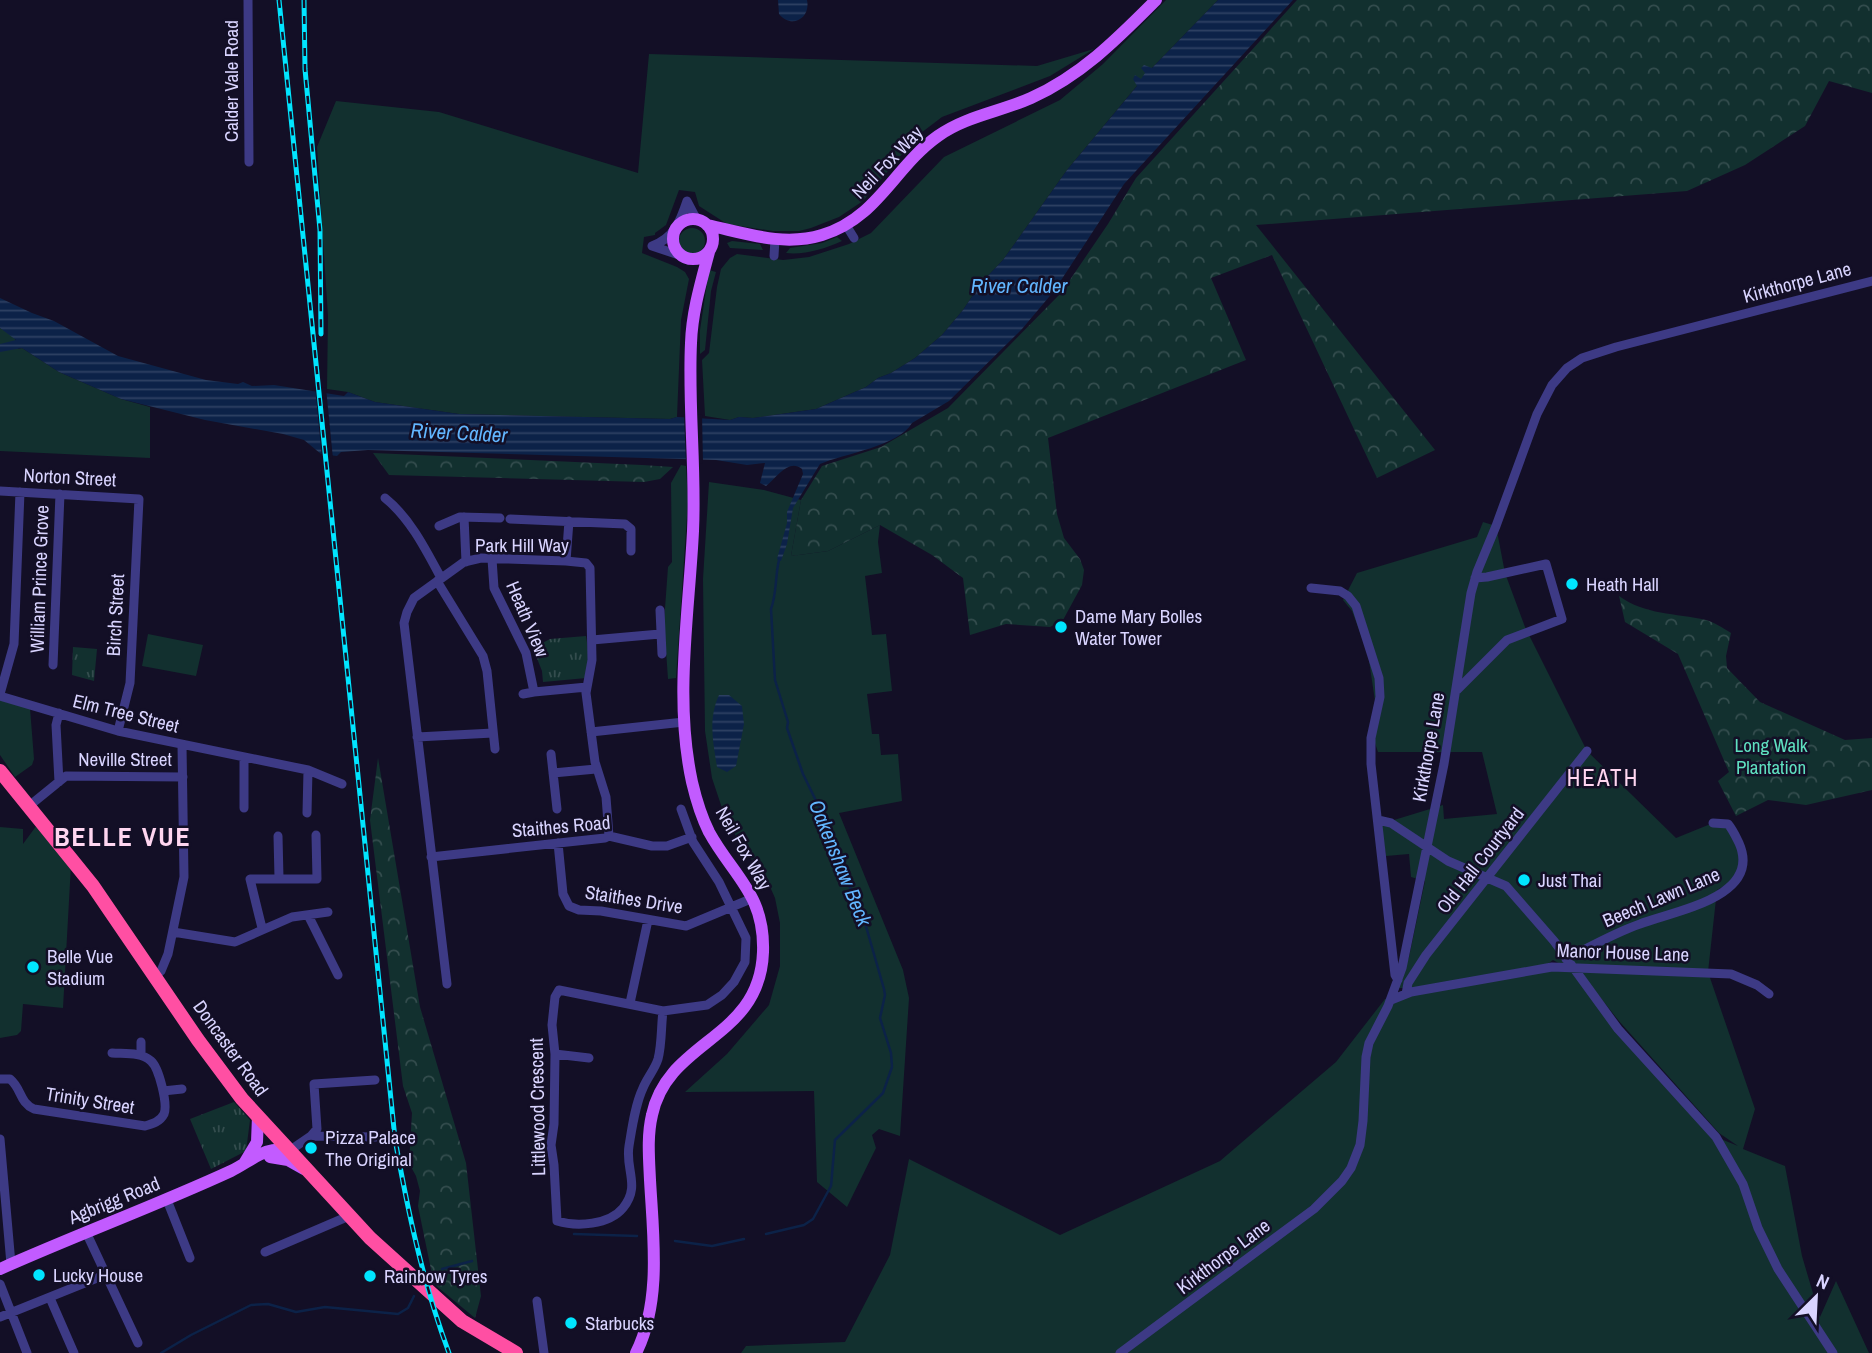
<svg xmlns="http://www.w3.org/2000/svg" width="1872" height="1353" viewBox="0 0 1872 1353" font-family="'Archivo Narrow',sans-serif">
<defs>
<pattern id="forest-crowns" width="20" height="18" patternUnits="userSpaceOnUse" patternTransform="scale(1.75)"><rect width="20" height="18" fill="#12302f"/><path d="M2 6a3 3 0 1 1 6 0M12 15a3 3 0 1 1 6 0" fill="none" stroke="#344d4e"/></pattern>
<pattern id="park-tufts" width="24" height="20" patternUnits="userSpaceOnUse" patternTransform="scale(1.75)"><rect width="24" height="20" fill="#12302f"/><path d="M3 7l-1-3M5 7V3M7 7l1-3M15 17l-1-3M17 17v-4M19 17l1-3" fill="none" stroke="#344d4e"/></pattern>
<pattern id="water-rules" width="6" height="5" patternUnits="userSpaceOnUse" patternTransform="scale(1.75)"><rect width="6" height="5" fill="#0c2248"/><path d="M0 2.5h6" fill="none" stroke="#2f4163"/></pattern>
</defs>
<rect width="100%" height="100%" fill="#130f26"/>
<!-- green -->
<path fill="#12302f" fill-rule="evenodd" d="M1166 0H1218L1151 69 1067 170 1003 260 981 283 963 310 942 335 915 358 891 373 878 378 866 387 816 409 753 418 739 417 730 420 705 416 702 360 709 353 717 287 721 269 730 258 737 254 783 260 809 257 849 244 871 233 944 157 1060 100 1103 64Z
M1094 49 1050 76 942 117 917 136 863 201 839 217 811 228 799 231H773L727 224 699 206 695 192 679 190 666 225 655 233V235L644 237 642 253 677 267 685 272 689 279 681 320 677 417 670 419 459 414 375 402 348 392 327 389 328 316 317 147 336 101 439 112 638 173 649 54 1037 66Z
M679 241a13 13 0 1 1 26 0a13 13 0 1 1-26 0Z
M837 237 842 241C825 249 804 255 786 253L790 248 822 243Z
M732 241 760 244 763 250 730 248 727 243Z
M709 270 716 272 711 291 705 350 700 354V330Z
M0 328 14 336 18 349 22 348 59 372 121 399 150 407V458L0 451Z
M681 465 686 466 688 501 676 678 668 679 664 622 668 567 672 562 671 483Z
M709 482 764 490 801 500 791 556 828 551 880 525 878 542 882 573 865 576 872 635 886 634 892 691 867 694 872 734H879L881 755 898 754 902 801 839 813 903 970 909 998 900 1136 879 1129 872 1135 876 1148 847 1207 817 1182 814 1091 685 1092 727 1054 769 1005 780 966V923L775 898 767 880 740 844 724 814 712 778 705 731 703 579Z
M1483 522 1496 526 1505 573 1525 627 1587 751 1676 838 1713 823 1728 824 1745 861 1731 882 1717 890 1708 972 1755 1109 1743 1149 1785 1166 1802 1256 1820 1317 1836 1281 1869 1353H741L746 1346 845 1342 890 1255 909 1159 1060 1235 1220 1161 1336 1062 1385 999 1564 966 1553 960 1546 965 1414 988H1398L1409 957 1425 881 1411 877 1409 854 1386 856 1381 824 1443 805 1444 819 1497 814 1482 752H1378L1370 728 1375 701 1368 654 1352 611 1343 600 1357 573 1477 537ZM1577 974 1584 977 1619 1021 1719 1133 1738 1146 1716 1137Z
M148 634 203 645 196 676 142 666Z
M0 699 30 708 34 759 32 765 15 777 0 755Z
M37 825 71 865 63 1008 23 1004 21 1031 17 1035 0 1038V827L23 829V844Z"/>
<!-- forest -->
<path fill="url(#forest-crowns)" d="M1297 0H1872V93L1829 81 1805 126 1745 165 1687 191 1256 225 1435 450 1377 478 1272 255 1211 278 1246 360 1048 438 1057 514 1064 538 1080 559 1084 570 1082 585 1063 620 1050 627 1006 624 970 635 963 578 932 555 880 525 828 551 791 556 801 500 822 466 881 447 948 408 1061 293 1108 224 1136 178Z
M373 453 642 465 673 467 660 479 644 482 389 475Z
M1619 596C1645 615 1675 613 1706 620 1714 622 1723 628 1731 633L1726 656 1727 668 1760 702 1845 740 1872 738V790L1806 805 1768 800 1736 816 1718 781 1729 772 1678 654 1625 622Z
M378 758 420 1007 466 1163 481 1296 475 1318 434 1284 418 1206 420 1191 416 1176 409 1163 412 1113 403 1086 370 820Z"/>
<!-- park -->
<path fill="url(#park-tufts)" d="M586 636 590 663 586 678 543 682 542 671 533 648 550 639Z
M73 647 97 649 94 681 72 675Z
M234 1102 250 1120 246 1151 211 1169 190 1119Z"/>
<!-- water -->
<path fill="url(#water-rules)" d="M778 0H807C811 19 791 29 779 14Z
M1218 0H1293L1124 184 1054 291 1022 329 949 401 912 423C899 446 843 454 820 464L793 508 787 544 781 561 777 559 787 523V512L803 474 802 469C789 458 777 477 766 486L760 483 765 463 747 465 716 460 368 450 341 452 337 456 321 454 304 440 283 434 205 420 121 399 59 372 22 348 0 352V344L16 340 0 328V298L32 313 54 321 118 356 206 380 238 384 243 382 252 386 274 385 344 396 348 392 375 402 459 414 670 419 677 417 730 420 739 417 753 418 816 409 866 387 878 378 891 373 915 358 942 335 963 310 981 283 1003 260 1067 170 1137 86 1133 79 1135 75 1141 79 1145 73 1141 68 1144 65 1152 68Z
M719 695H729L742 706 744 724 736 766 727 772 717 767C713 742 708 719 719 695Z"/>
<!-- pier -->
<path fill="#130f26" d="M315 386 326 388 333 459 322 458Z
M684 414 702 415 703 464 686 463Z"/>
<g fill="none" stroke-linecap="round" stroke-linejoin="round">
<!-- stream -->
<path stroke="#0c2248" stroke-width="2.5" d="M574 1234 637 1236
M766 1234 804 1225 813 1219 831 1186 835 1140 883 1093 892 1067 891 1053 880 1018 885 995 884 989 859 902 849 886 839 848 803 774 787 728 788 722 775 680 771 609C777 593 775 576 779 560
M675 1241 712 1246 744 1239
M442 1269 472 1261
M161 1353 191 1335 251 1305 268 1304 296 1312 325 1307 398 1314 408 1308 414 1296"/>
<!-- minor -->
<path stroke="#3d3a85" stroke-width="9" d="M248 0 249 162
M846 225 854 238
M774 256 775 239
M685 257 652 246C674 238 680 222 687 201L697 220
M0 491 139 499 130 683 118 731
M385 498C410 518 426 550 441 578
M464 517 466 562
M510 519 625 524 631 529V551
M439 526 460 517 500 518
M492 559 494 588 526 653 534 692 587 687
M566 561 569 521
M437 581 483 656 487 671 495 749
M1311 588 1340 591 1348 596 1356 606 1379 678 1380 697 1371 738V764L1395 975 1398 980
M660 610 662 654
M592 640 660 634
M53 665 60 494
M1457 690 1507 640 1562 619 1546 564 1487 577 1475 578
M0 694 14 644 20 492
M523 694 534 692
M0 696 118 731 308 770 342 784
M59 713 56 725 59 782
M591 732 684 722
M417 737 493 733
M551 754 557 809
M244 757V808
M553 773 596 769
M34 802 66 776 183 777
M307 813 308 770
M1378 820 1391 823 1448 861 1506 886 1554 941 1618 1029 1716 1137 1743 1184 1758 1228 1778 1269 1833 1353
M278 836 279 878
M558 843 563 894 569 906 579 910 601 911 686 926 753 898
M431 857 605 838 609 836 652 846H667L692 837
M308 915 338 975
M262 928 250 879H317L316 835
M173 932 235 942 292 917 328 912
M1566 959C1590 947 1614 933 1640 924 1674 911 1763 897 1739 843 1736 837 1733 830 1728 824L1713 823
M156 975 161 971 168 954 184 877 182 745
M447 984 404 623 407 612 414 598 464 562 481 558 566 561 586 563 590 568 592 660 586 693 595 762 606 797 609 836
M1406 994 1408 983 1426 955 1587 751
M1391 1000 1411 992 1552 967 1731 974 1757 985 1769 994
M630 1003 648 920
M663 1011C661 1026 662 1044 658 1059 655 1069 647 1078 643 1088 635 1105 632 1128 629 1146 625 1170 641 1186 623 1208 609 1225 577 1227 557 1221L554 1165 551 1145 554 1124 555 1054 552 1025 555 997 559 990 663 1011 707 1005 722 995 734 982 745 962 746 938 719 882 693 842 681 809
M141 1042V1055
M555 1054 589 1058
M0 1079H10C22 1089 19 1102 34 1109L145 1126C152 1124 160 1122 164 1114 168 1104 159 1068 151 1061 141 1052 125 1054 112 1053
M163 1091 182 1089
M311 1136 317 1129 314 1084 375 1080
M0 1139 11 1264
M289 1151 311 1136 376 1137
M167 1200 190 1258
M86 1232 138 1343
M265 1252 349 1216
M0 1284 27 1353
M50 1298 74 1353
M537 1301 544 1353
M0 1317 107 1274
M1120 1353 1314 1209 1342 1181 1351 1168 1360 1145 1363 1121 1366 1057 1369 1043 1388 1006 1402 968 1444 764 1471 593 1477 572 1496 526 1537 414 1552 385 1567 368 1582 358 1616 347 1872 281"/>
<!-- major -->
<path stroke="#c25bff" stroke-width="12" d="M673 239a20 20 0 1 1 40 0a20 20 0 1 1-40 0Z
M707 225C745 233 783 247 822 235 878 218 894 167 938 136 966 116 1000 112 1031 98 1082 75 1118 38 1156 0
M270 1157 288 1160 304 1169
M245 1162 257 1142 258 1116
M0 1269C76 1235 155 1206 231 1171 250 1162 267 1144 289 1151
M636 1353C662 1301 653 1235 650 1180 649 1158 647 1136 652 1115 668 1039 760 1040 763 952 765 894 733 876 709 832 701 816 696 799 692 782 674 699 689 614 693 531 696 469 688 406 691 343 692 312 701 282 709 252"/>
<!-- highway -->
<path stroke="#ff4fa3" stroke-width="14" d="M0 771 93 886 198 1040 242 1099 370 1238 462 1321 516 1353"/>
<defs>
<path id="rail" d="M279 0 395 1139C408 1212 423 1283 449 1353
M304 0 305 69 320 230 321 334"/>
</defs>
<!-- rail casing -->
<use href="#rail" stroke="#00e5ff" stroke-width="5"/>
<!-- rail -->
<use href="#rail" stroke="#130f26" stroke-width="2.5" stroke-dasharray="8" stroke-linecap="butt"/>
</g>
<!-- markers -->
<g fill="#00e5ff" stroke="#130f26" stroke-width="2.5">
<circle cx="1572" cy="584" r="7"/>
<circle cx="1061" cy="627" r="7"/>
<circle cx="1524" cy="880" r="7"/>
<circle cx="33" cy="967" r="7"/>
<circle cx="311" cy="1148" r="7"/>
<circle cx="39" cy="1275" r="7"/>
<circle cx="370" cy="1276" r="7"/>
<circle cx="571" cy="1323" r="7"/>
</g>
<g text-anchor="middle" stroke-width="5" stroke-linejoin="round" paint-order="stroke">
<!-- street labels -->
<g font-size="19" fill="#d9d4ff" stroke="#130f26">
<text transform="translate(231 81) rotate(-90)" y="7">Calder Vale Road</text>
<text transform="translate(887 162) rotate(-46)" y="7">Neil Fox Way</text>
<text transform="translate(1797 282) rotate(-15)" y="7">Kirkthorpe Lane</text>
<text transform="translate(70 477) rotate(3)" y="7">Norton Street</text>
<text x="522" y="552">Park Hill Way</text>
<text transform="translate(39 579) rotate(-88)" y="7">William Prince Grove</text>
<text transform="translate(115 615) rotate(-87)" y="7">Birch Street</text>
<text transform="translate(528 619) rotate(67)" y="7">Heath View</text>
<text transform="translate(126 713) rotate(14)" y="7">Elm Tree Street</text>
<text transform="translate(1428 747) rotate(-80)" y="7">Kirkthorpe Lane</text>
<text x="125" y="766">Neville Street</text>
<text transform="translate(561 826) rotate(-5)" y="7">Staithes Road</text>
<text transform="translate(744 848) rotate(60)" y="7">Neil Fox Way</text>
<text transform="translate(1480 860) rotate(-52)" y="7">Old Hall Courtyard</text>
<text transform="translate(1661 897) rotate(-23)" y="7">Beech Lawn Lane</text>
<text transform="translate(634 899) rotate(9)" y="7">Staithes Drive</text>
<text transform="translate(1623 952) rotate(2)" y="7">Manor House Lane</text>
<text transform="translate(231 1048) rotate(54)" y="7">Doncaster Road</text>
<text transform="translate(90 1100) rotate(9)" y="7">Trinity Street</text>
<text transform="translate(537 1107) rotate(-91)" y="7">Littlewood Crescent</text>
<text transform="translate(114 1200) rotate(-22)" y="7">Agbrigg Road</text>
<text transform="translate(1223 1256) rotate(-37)" y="7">Kirkthorpe Lane</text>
</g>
<!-- poi labels -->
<g font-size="19" fill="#d9d4ff" stroke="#130f26" text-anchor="start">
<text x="1586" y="591">Heath Hall</text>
<text x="1075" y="623">Dame Mary Bolles<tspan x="1075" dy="22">Water Tower</tspan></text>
<text x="1538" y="887">Just Thai</text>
<text x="47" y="963">Belle Vue<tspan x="47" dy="22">Stadium</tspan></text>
<text x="325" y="1144">Pizza Palace<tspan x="325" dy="22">The Original</tspan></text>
<text x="53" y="1282">Lucky House</text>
<text x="384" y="1283">Rainbow Tyres</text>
<text x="585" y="1330">Starbucks</text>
</g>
<!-- park labels -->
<g font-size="19" fill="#5fe0c0" stroke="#130f26">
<text x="1771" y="752">Long Walk<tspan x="1771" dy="22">Plantation</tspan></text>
</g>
<!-- water labels -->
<g font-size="21" font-style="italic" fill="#62b6ff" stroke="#130f26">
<text x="1019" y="293">River Calder</text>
<text transform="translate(459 433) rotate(3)" y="7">River Calder</text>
<text transform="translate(840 863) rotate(68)" y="7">Oakenshaw Beck</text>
</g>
<!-- quarter labels -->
<g font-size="23" letter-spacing="2" fill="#ffd6f0" stroke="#130f26">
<text x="1603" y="786">HEATH</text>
</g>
<!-- district labels -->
<g font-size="26" font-weight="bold" letter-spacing="2" fill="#ffd6f0" stroke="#130f26">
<text x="123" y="846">BELLE VUE</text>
</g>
</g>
<!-- north arrow -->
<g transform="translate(1816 1297) rotate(24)" stroke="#130f26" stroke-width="5" paint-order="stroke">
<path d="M0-5L12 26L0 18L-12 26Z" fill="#d9d4ff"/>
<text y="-10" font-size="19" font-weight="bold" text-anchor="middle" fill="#d9d4ff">N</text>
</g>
</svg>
